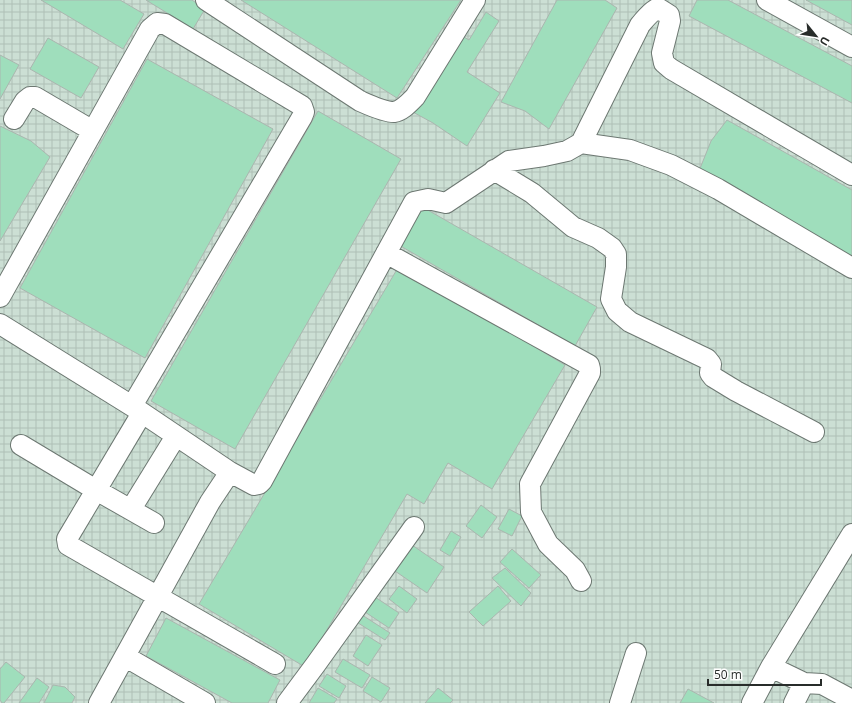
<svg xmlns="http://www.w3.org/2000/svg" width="852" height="703" viewBox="0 0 852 703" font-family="'Open Sans',sans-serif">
<defs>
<pattern id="industrial-grid" width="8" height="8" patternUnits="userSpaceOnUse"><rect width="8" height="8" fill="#ccdfd4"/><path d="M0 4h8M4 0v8" fill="none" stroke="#afc0b6"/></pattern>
</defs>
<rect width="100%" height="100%" fill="#deeae3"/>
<!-- industrial -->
<path fill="url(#industrial-grid)" d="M0 0H852V703H0Z"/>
<!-- building -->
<path fill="#9fdebc" stroke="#aab6af" d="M41 0H120L144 14 123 49Z
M146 0H192L205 9 193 29Z
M241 0H461L397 98Z
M557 0H605L617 8 549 129 525 111 501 102Z
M697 0H728L852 66V103L689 16Z
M806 0H852V25Z
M486 12 499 21 467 72 500 93 467 146 433 123 411 111 451 57 464 37 469 40Z
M48 38 99 67 81 98 30 69Z
M0 55 19 65 0 99Z
M147 59 273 129 145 358 20 288Z
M318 111 401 159 235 449 151 401Z
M727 120 852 190V257L699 171 711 141Z
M0 126 31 141 50 157 0 241Z
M419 205 597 307 575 346 397 244Z
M399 266 565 365 492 489 448 463 424 504 407 494 305 667 199 604Z
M481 505 497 517 482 538 466 526Z
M509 509 522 516 512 536 498 529Z
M451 531 461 537 450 556 440 550Z
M412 545 444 567 427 593 395 571Z
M512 549 541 575 529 588 500 562Z
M505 568 531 593 521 606 492 578Z
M399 586 417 599 407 613 389 599Z
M498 586 511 601 483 626 469 612Z
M375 597 399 613 389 628 365 612Z
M359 613 390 633 385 640 355 621Z
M166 618 280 680 268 703H232L146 656Z
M366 635 382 645 368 666 353 656Z
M343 659 370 675 362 688 335 672Z
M6 662 25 677 4 703H2L0 700V669Z
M327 674 346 686 339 698 319 686Z
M372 677 390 688 381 702 363 691Z
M37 678 49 687 39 703H19Z
M53 685 65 687 75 697 72 703H44Z
M318 688 337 699 334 703H309Z
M438 688 453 700 450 703H425Z
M688 689 714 703H680Z"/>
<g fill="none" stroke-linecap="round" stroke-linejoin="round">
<defs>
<path id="minor" d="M206 0 360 101C369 105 384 112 394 112 402 111 409 103 415 97L475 0
M767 0 852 47
M14 119 25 101 30 97H35L93 131
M581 143 630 150 671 165 718 189 852 268
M494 170 532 193 573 227 598 238 612 248 616 254V267L611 299 617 311 630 322 707 359 711 364 710 373 713 377 736 391 814 432
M386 253 589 365 590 369V373L530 484 531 512 548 544 575 570 581 581
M0 297 150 29 157 23 165 24 302 106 304 112 302 117 132 406
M0 324 132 406 230 472
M142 413 67 539 68 545 275 664
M21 445 96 490 154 523
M131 509 176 436
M126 657 205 703
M771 667 804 683
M99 703 210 502 230 472 254 485 259 484 262 481 414 202 428 199 446 203 509 161 544 156 567 151 581 143 640 25C646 18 650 12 658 8L669 15 670 21 662 53 664 63 671 69 852 175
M287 703 316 664 414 527
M620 703 636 653
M752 703 771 667 852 534
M794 703 804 683 822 684 852 700"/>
</defs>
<!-- minor casing -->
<use href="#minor" stroke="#6d7872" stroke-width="22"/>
<!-- minor -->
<use href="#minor" stroke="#fff" stroke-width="20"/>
</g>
<!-- north arrow -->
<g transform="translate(816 36) rotate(120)" stroke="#ffffff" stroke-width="3" paint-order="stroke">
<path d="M0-3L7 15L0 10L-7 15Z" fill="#282c2a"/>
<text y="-6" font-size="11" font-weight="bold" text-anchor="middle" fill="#282c2a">U</text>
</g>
<!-- scale -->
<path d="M708 679v6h113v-6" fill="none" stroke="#282c2a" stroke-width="2"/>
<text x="714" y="679" font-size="12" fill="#282c2a" stroke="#ffffff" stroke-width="3" paint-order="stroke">50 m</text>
</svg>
